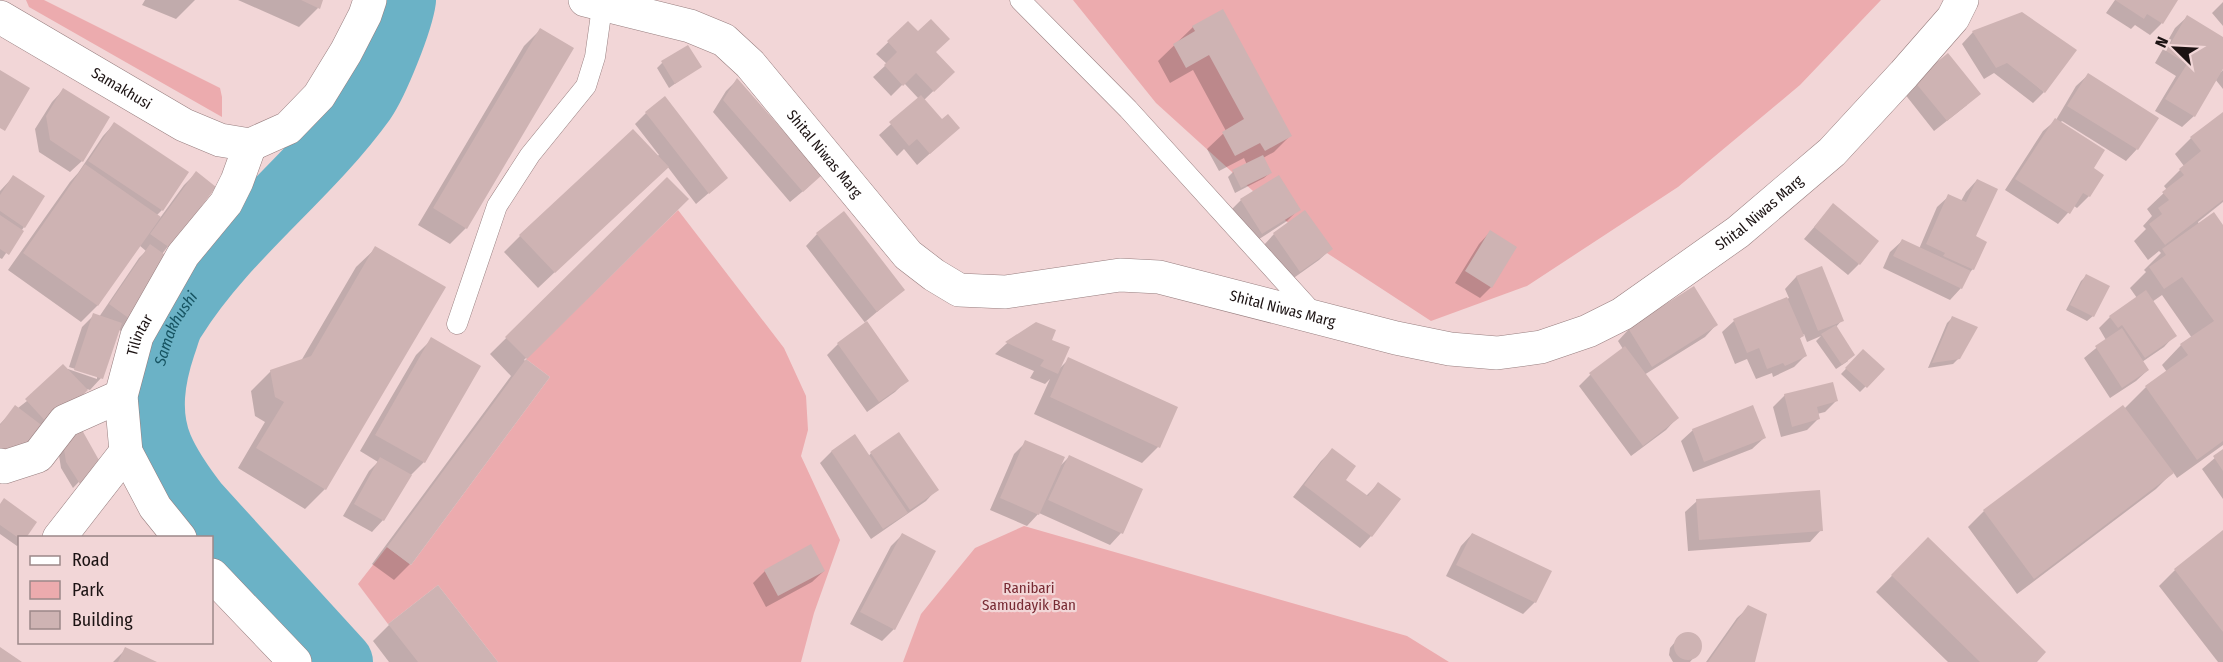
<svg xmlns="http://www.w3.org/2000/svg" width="2223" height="662" viewBox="0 0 2223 662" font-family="'Fira Sans Condensed',sans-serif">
<rect width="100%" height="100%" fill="#f2d6d7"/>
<!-- green -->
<path fill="#ecabae" d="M26 0H44L220 88 222 97V117L29 7Z
M1073 0H1881L1800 85 1678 187 1527 286 1431 321 1307 240 1156 103Z
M678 210 784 348 806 396 808 430 801 456 840 540 814 613 801 662H498L438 585 388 624 358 584 387 547 411 565 550 377 526 359Z
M1024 526 1407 636 1449 662H903L921 614 975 548Z"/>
<!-- shadow -->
<path fill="#0003" d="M145 0H195L176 19 142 5Z
M238 0H322L318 8 299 27Z
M2115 0H2177L2161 24 2150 35 2135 25 2131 29 2106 13Z
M2223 2V26L2212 13Z
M2187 17 2223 38V66L2220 73 2223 70V89L2215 79 2194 116 2182 127 2155 111 2176 76 2155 63 2175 28Z
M908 23 953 72 924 100 946 139 917 165 904 149 897 156 879 135 919 99 904 83 891 96 873 77 887 64 876 54Z
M1193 27 1290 136 1274 152 1263 158 1270 173 1264 178 1235 193 1228 177 1233 172 1247 165 1244 158 1219 171 1207 149 1226 131 1193 70 1170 83 1158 61Z
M540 30 466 228 450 244 418 225 524 46Z
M1973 32 2044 92 2033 103 1994 73 1984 79 1962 44Z
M662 63 700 66 669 88 657 68Z
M2088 75 2137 149 2126 161 2062 121 2060 123 2092 168 2102 175 2089 196 2077 208 2074 206 2058 224 2005 190 2043 131 2056 120 2076 86Z
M737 80 808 187 790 202 713 112 726 91Z
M1915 82 1967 105 1934 131 1904 93Z
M63 90 82 161 70 172 39 152 35 129 52 102Z
M646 113 726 178 696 204 667 166 538 288 504 252 520 236 659 155 635 124Z
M2223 113V202L2198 222 2199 224 2223 227V445L2177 478 2173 472 2156 489 2017 594 1968 527 1984 511 2123 407 2124 409 2146 387 2167 372 2162 365 2181 345 2192 338 2162 295 2152 302 2175 335 2164 347 2142 362 2148 370 2136 381 2110 398 2084 358 2106 340 2099 328 2110 317 2137 298 2130 288 2146 272 2144 270 2161 253 2159 251 2148 260 2134 241 2146 229 2143 226 2152 216 2147 209 2167 190 2164 186 2184 166 2175 154 2191 138Z
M114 124 162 210 156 216 160 218 184 185 196 173 214 187 162 254 122 332 118 329 101 378 90 390 87 389 0 471V424L16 407 18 408 68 369 97 379V376L69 367 82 327 94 315 99 317 139 258 146 251 139 245 97 306 81 322 8 270 70 182 78 173 103 136Z
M13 177 24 227 2 259 0 258V191Z
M1278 177 1299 209 1287 221 1250 245 1229 212 1241 200Z
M667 179 687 199 524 360 548 377 410 564 394 580 372 564 511 376 490 354Z
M1977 180 1973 269 1967 275 1961 288 1950 300 1883 268 1890 252 1902 241 1919 249 1937 207 1949 196 1961 201 1966 192Z
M1833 205 1859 264 1848 275 1804 239Z
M1490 232 1491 287 1480 298 1455 283 1479 244Z
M817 234 903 290 865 322 907 380 895 392 867 412 827 355 838 344 866 324 806 246Z
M1274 234 1331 249 1319 260 1288 282 1263 246Z
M376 248 325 489 305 509 238 468 265 422 255 416 251 391 271 371 301 361 356 267Z
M1821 268 1842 320 1836 327 1848 361 1836 369 1816 341 1821 336 1807 342 1804 334 1799 339 1806 355 1794 367 1773 377 1772 373 1756 379 1747 359 1735 364 1722 332 1734 321 1789 298 1785 289 1796 277Z
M2087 275 2093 316 2087 321 2066 310 2081 281Z
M1952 318 1959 358 1953 364 1928 368 1947 323Z
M1036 323 1050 341 1059 369 1069 359 1176 408 1158 447 1142 463 1034 414 1050 379 1045 384 1030 378 1034 371 995 354 1006 344Z
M1716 325 1705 337 1644 375 1677 418 1666 430 1631 456 1579 386 1590 375 1623 349 1618 341 1629 329Z
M432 339 424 462 408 478 383 520 372 532 343 516 369 471 378 462 360 451 416 355Z
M1863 351 1883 369 1860 392 1841 374Z
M1785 395 1836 401 1825 412 1817 414 1818 419 1807 430 1781 437 1773 407Z
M1693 430 1764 438 1752 449 1693 472 1681 441Z
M854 436 868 457 871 453 937 489 926 501 871 539 820 463 831 452Z
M1026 442 1059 467 1069 457 1141 490 1121 533 1110 545 1039 513 1027 526 990 510 1014 454Z
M57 443 98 462 73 488 61 468Z
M1332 450 1344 480 1366 496 1378 484 1371 536 1360 548 1293 497 1321 461Z
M2223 451V499L2202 469Z
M1697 501 1821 530 1810 542 1688 551 1685 512Z
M0 504 20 538V543L17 546 0 534Z
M2223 532V662H2218L2159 586 2175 570Z
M1472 534 1535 602 1523 614 1446 576 1461 546Z
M902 535 894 629 882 641 850 624 891 546Z
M1928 539 2035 662H1948L1876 592Z
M765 571H824L812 582 766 607 753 583Z
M1749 607 1752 662H1706L1737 618Z
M389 625 496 662H389L373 641Z
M1686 633 1693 634 1698 638 1701 644 1700 650 1690 662H1673L1669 655 1670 648 1680 636Z
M126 649 154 662H113Z"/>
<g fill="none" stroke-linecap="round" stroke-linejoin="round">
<!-- river -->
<path stroke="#6bb2c6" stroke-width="62" id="s1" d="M342 662 198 504C184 486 171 468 162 447 148 413 154 378 165 345 168 337 170 327 175 320 227 237 308 180 365 101 378 82 402 22 405 0"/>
</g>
<!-- building -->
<path fill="#ceb3b3" d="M301 0H323L320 9Z
M2115 0H2178L2163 24 2147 14 2144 19Z
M1223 9 1292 136 1265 151 1260 143 1235 156 1222 132 1244 119 1209 55 1186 68 1173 44 1195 31 1192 26Z
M2022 12 2077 50 2045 93 2007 63 1996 68 1972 31Z
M2187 15 2223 37V69L2195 117 2165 99 2187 64 2166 51Z
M931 19 950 39 936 52 955 72 934 92 916 73 903 86 884 65 897 52 887 41 908 21 918 31Z
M540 28 574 48 467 229 433 208Z
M688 45 702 67 675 84 661 61Z
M1948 53 1981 94 1947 121 1914 81Z
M0 70 30 88 5 131 0 128Z
M2088 73 2159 118 2138 150 2067 106Z
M737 78 822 175 803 192 723 100Z
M63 88 110 117 83 162 50 140 46 116Z
M921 95 942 119 948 114 960 128 930 154 917 139 909 146 889 122Z
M665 96 728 178 709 194 645 112Z
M2223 112V200L2165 245 2149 224 2162 214 2158 208 2169 200 2162 192 2184 175 2179 169 2201 151 2190 137Z
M2055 118 2105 150 2094 168 2104 175 2090 197 2083 193 2070 214 2015 179Z
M114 122 189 172 163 211 88 161Z
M633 129 669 167 555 273 519 235Z
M1263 155 1272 173 1241 188 1232 170Z
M85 164 161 217 98 306 23 253Z
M196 171 216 187 170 248 150 234Z
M13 175 45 196 25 228 0 211V195Z
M1279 175 1301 210 1262 234 1240 199Z
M667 177 689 199 527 359 505 337Z
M1977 179 1998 189 1976 236 1987 242 1974 270 1943 256 1945 253 1926 244 1948 194 1966 202Z
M1833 203 1879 241 1860 265 1814 227Z
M1305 210 1333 249 1300 272 1273 233Z
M844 211 905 290 877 312 816 233Z
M2214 212 2223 225V441L2197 460 2145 386 2188 355 2180 344 2214 321 2182 277 2164 289 2149 267 2166 255 2162 249Z
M0 215 24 231 9 255 0 249Z
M1490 230 1517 247 1492 288 1465 271Z
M1902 239 1971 271 1962 289 1893 256Z
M150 244 175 262 134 322 109 304Z
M375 246 446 287 326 490 256 448 284 402 275 397 270 370 311 356Z
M1822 266 1844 321 1818 331 1796 276Z
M2086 274 2110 286 2094 317 2070 305Z
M1694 286 1718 325 1652 367 1628 328Z
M2146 290 2177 336 2145 358 2122 325 2118 328 2109 316Z
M1787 297 1804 336 1800 338 1807 356 1785 366 1783 363 1767 369 1759 348 1747 353 1733 319Z
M93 313 122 323 103 379 74 370Z
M1952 316 1978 327 1960 359 1932 363Z
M867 321 909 381 879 402 837 343Z
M1036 322 1056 330 1052 340 1070 347 1058 374 1040 366 1044 360 1005 342Z
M1836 325 1855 355 1842 365 1821 334Z
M2122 328 2149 370 2122 388 2095 346Z
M431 337 481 366 425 463 375 435Z
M1625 346 1679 418 1643 446 1589 373Z
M1863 349 1885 369 1867 388 1845 368Z
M1068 357 1178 407 1160 448 1050 397Z
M526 359 550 377 411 565 387 547Z
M63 364 88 390 50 426 25 399Z
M1833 382 1838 401 1817 407 1820 419 1792 427 1784 394Z
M15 405 44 427 15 462 0 450V425Z
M1753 405 1766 438 1704 462 1692 429Z
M2123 405 2174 473 2034 579 1983 510Z
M82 430 100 462 80 484 66 462 62 436Z
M899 432 939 490 910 510 870 452Z
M855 434 908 513 883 529 831 451Z
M1025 440 1065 457 1039 515 1000 498Z
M1332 448 1356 466 1346 480 1368 496 1378 482 1401 499 1372 537 1304 485Z
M2223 449V471L2213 456Z
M1069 455 1143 489 1123 534 1048 500Z
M380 457 412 475 384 521 354 504Z
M1820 490 1823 531 1699 540 1696 499Z
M4 498 37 522 26 538 20 539 0 525V504Z
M2223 530V632L2174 569Z
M902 533 936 551 895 630 860 612Z
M1472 533 1552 571 1536 603 1456 565Z
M1928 537 2046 652 2037 662H1980L1891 575Z
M811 544 825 571 778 596 764 570Z
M438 585 498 662H418L388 624Z
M1748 605 1767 614 1755 662H1708Z
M1674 646a14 14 0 1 1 28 0a14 14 0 1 1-28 0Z
M0 647 22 662H0Z
M125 647 157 662H118Z"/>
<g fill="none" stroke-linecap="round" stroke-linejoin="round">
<defs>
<path id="lane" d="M1020 0 1128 109 1314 314
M457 324 497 206 530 155 586 86 595 57 603 0"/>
<g id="street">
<path d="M0 465 4 467 38 456 65 421 121 396"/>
<path d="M59 538 126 452"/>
<path id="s2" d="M180 538 155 507 126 452 121 396 137 336 183 255 226 203 237 181 250 145"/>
<path d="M212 575 295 662"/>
</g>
<g id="secondary">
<path id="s3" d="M585 0 690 26 724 40 750 64 908 255 934 275 959 290 1005 292 1120 275 1159 277 1396 338 1450 349 1497 353 1541 347 1588 331 1622 314 1738 232 1832 152 1904 74 1953 18 1962 0"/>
<path id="s4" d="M0 17 184 125 220 140 250 145 288 128 319 96 346 52 365 15 370 0"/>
</g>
</defs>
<!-- lane casing -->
<use href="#lane" stroke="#977e7f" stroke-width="21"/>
<!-- street casing -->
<use href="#street" stroke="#977e7f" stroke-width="34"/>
<!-- secondary casing -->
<use href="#secondary" stroke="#977e7f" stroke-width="34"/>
<!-- lane -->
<use href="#lane" stroke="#fff" stroke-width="20"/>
<!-- street -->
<use href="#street" stroke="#fff" stroke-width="33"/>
<!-- secondary -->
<use href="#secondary" stroke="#fff" stroke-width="33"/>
</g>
<g text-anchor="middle" stroke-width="4.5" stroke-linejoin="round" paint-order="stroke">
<!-- street labels -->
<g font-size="15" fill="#1c1313" stroke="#f2d6d7">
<text dy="5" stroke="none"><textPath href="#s4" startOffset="141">Samakhusi</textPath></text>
<text dy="5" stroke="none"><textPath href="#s3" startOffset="297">Shital Niwas Marg</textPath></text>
<text dy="5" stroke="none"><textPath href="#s3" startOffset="1341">Shital Niwas Marg</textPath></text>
<text dy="5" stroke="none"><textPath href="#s3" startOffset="819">Shital Niwas Marg</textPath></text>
<text dy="5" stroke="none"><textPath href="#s2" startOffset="222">Tilintar</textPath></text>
</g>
<!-- park labels -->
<g font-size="15" fill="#782b34" stroke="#f2d6d7">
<text x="1029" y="593">Ranibari<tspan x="1029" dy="17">Samudayik Ban</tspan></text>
</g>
<!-- water labels -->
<g font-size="16" font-style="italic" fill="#165361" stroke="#f2d6d7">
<text dy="6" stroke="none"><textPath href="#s1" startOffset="405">Samakhushi</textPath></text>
</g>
</g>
<!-- legend -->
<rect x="18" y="536" width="195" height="108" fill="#f2d6d7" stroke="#9c8889" stroke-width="1.5"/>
<rect x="30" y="556" width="30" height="9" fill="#ffffff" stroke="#9c8889" stroke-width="1.5"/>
<text x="72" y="566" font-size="18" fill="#1c1313">Road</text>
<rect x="30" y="581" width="30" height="18" fill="#ecabae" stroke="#9c8889" stroke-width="1.5"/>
<text x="72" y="596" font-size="18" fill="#1c1313">Park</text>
<rect x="30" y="611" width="30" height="18" fill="#ceb3b3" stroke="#9c8889" stroke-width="1.5"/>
<text x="72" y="626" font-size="18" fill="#1c1313">Building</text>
<!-- north arrow -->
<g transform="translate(2175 48) rotate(294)" stroke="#f2d6d7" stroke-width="4.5" paint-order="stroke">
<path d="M0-4.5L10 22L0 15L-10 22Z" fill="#1c1313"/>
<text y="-9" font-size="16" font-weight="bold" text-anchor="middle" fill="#1c1313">N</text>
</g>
</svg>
